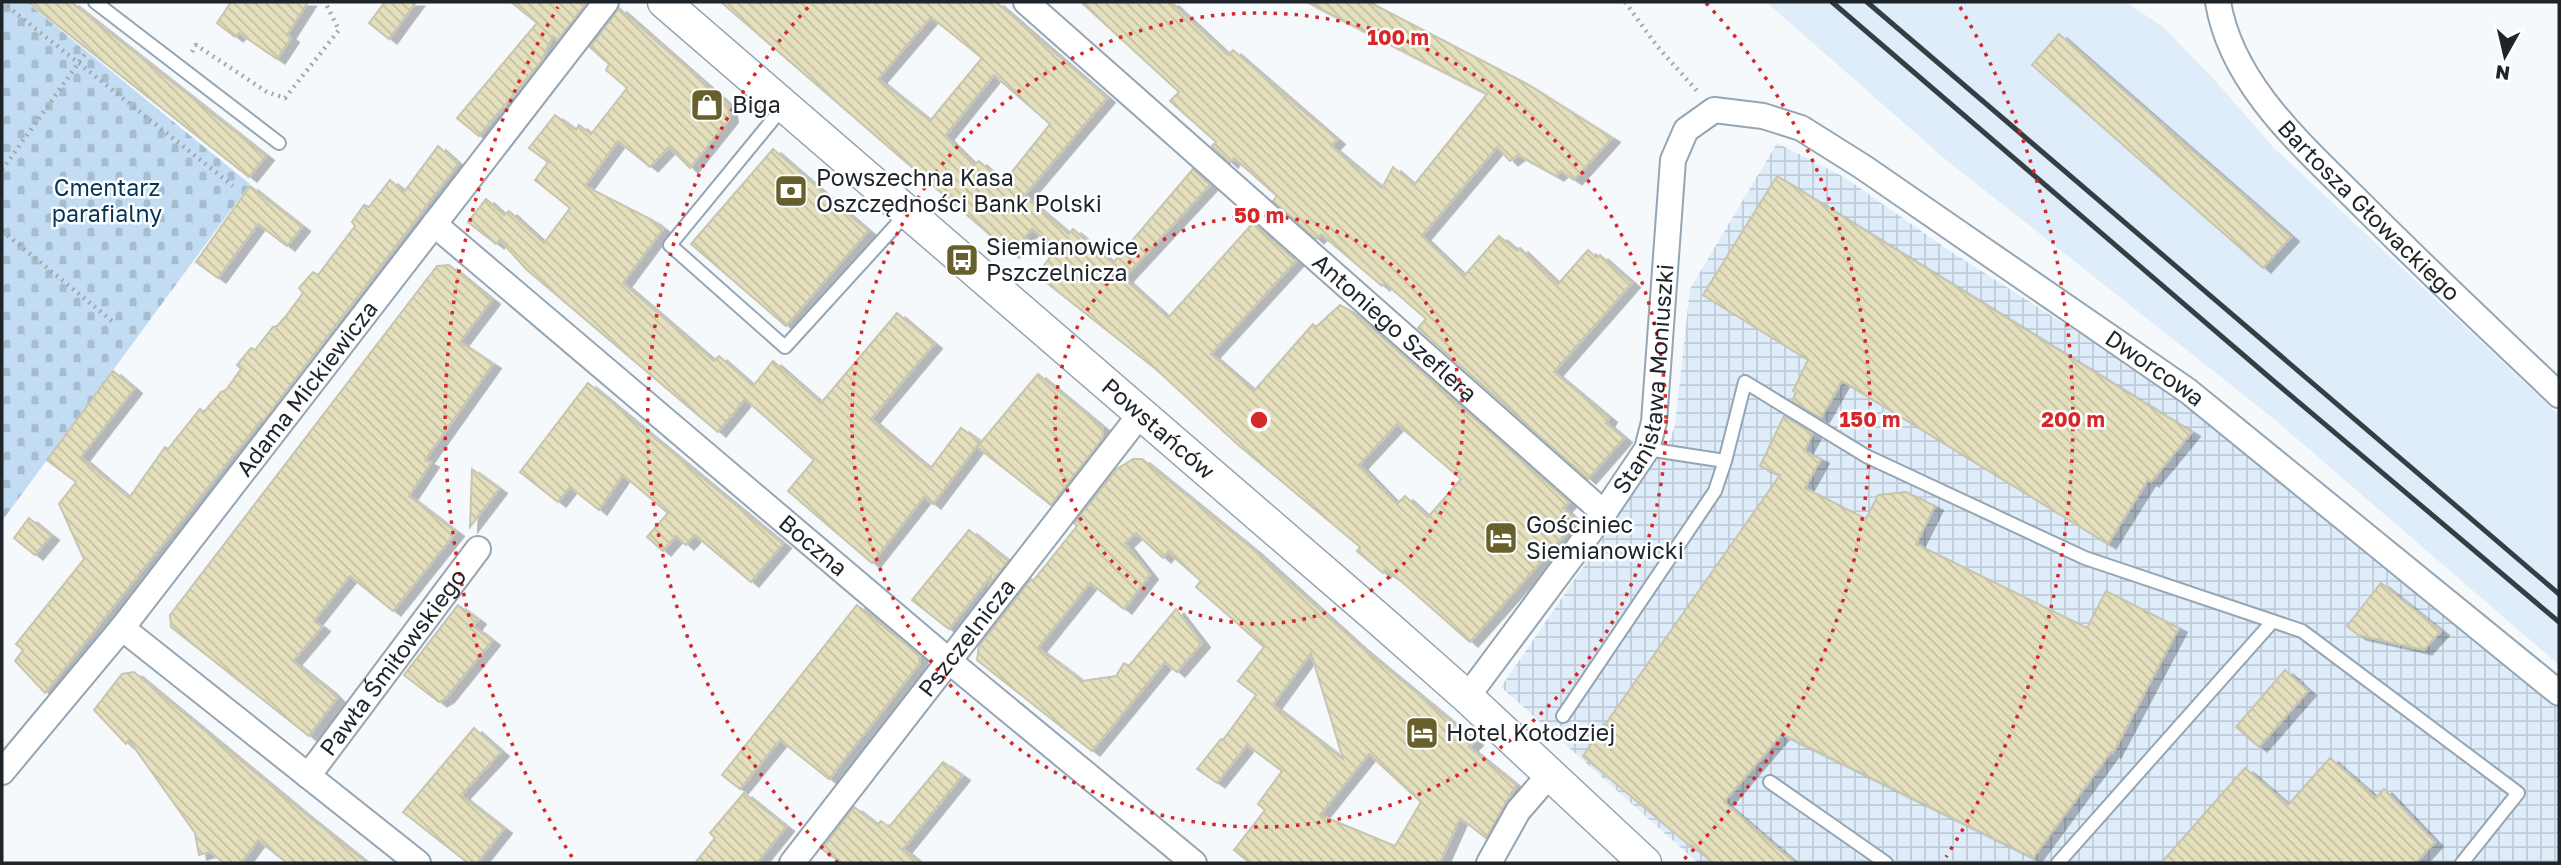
<svg xmlns="http://www.w3.org/2000/svg" width="2561" height="865" viewBox="0 0 2561 865" font-family="'Golos Text',sans-serif">
<defs>
<pattern id="industrial-grid" width="8" height="8" patternUnits="userSpaceOnUse" patternTransform="scale(1.75)"><rect width="8" height="8" fill="#dfedfb"/><path d="M0 4h8M4 0v8" fill="none" stroke="#bfcbd7"/></pattern>
<pattern id="cemetery-stones" width="16" height="16" patternUnits="userSpaceOnUse" patternTransform="scale(1.75)"><rect width="16" height="16" fill="#c2dcf3"/><path d="M2 7V4a2 2 0 0 1 4 0v3zM10 15v-3a2 2 0 0 1 4 0v3z" fill="#a6bdd0"/></pattern>
<pattern id="building-back-hatch" width="6" height="6" patternUnits="userSpaceOnUse" patternTransform="scale(1.75)"><rect width="6" height="6" fill="#e4dfbc"/><path d="M-1 5l2 2M0 0l6 6M5-1l2 2" fill="none" stroke="#c3bfa2"/></pattern>
<filter id="shadow"><feDropShadow dx="8" dy="4.5" stdDeviation="0" flood-color="#0004"/></filter>
</defs>
<rect width="100%" height="100%" fill="#f5f9fc"/>
<!-- built -->
<path fill="#dfedfb" d="M1766 2H2125L2162 26 2213 78 2272 146 2559 415V665L2274 419 1945 159Z"/>
<!-- industrial -->
<path fill="url(#industrial-grid)" d="M1777 143 1844 177 1947 249 2177 396 2559 709V863H1698L1501 687 1670 440 1675 425 1690 289Z"/>
<!-- cemetery -->
<path fill="url(#cemetery-stones)" d="M2 2H26L250 184 2 521Z"/>
<!-- building -->
<path fill="url(#building-back-hatch)" stroke="#c7c5af" stroke-width="2" fill-rule="evenodd" filter="url(#shadow)" d="M28 2H71L266 156 249 177Z
M231 2H308L287 35 291 38 277 59 239 33 235 37 217 23Z
M385 2H416L389 39 369 23Z
M511 2H587L558 40 553 36 540 63 479 136 457 118 537 23Z
M721 2H996L1107 98 1024 196 1069 234 1073 229 1113 263 1193 169 1210 185 1124 278 1168 318 1253 223 1296 261 1211 354 1254 391 1313 324 1316 327 1340 305 1356 314 1569 502 1563 508 1577 521 1470 642 1402 582 1385 570 1383 573 1357 551 1360 547 1236 443 1157 370 1037 275 1056 249 1032 229 1011 253ZM931 17 982 58 930 121 878 79ZM994 75 1050 124 1003 183 979 161 974 165 945 136ZM1397 424 1461 479 1428 517 1405 496 1397 504 1359 465Z
M1081 2H1171L1228 55 1233 50 1337 140 1331 146 1382 188 1393 167 1414 185 1487 94 1307 2H1369L1527 84 1612 138 1574 180 1561 171 1556 176 1518 155 1510 161 1497 147 1422 236 1464 276 1499 236 1517 251 1520 248 1558 284 1588 250 1597 258 1600 255 1632 283 1554 372 1609 418 1606 423 1624 438 1588 479 1418 328 1426 319 1385 283 1382 286 1321 234 1316 239 1273 201 1277 196 1234 158 1230 163 1212 146 1216 142 1170 101 1179 92Z
M619 8 728 104 730 118 690 168 669 147 650 167 618 141 585 186 652 220 663 229 623 283 714 361 719 356 753 386 773 361 821 403 897 313 934 344 871 419 930 469 961 428 980 442 933 504 924 497 872 563 788 491 814 460 745 399 718 432 526 269 500 240 496 244 468 222 486 199 504 215 509 211 544 243 570 208 535 180 548 162 529 148 555 115 576 130 579 125 591 134 627 88 606 70 609 64 590 47Z
M2059 34 2291 237 2263 268 2032 65Z
M438 146 458 164 264 420 262 419 45 693 15 661 23 650 16 644 84 559 59 504 76 482 47 460 113 371 134 389 81 457 129 498 165 447 168 449 200 409 204 412 221 392 226 390 241 369 237 365 251 348 255 350 273 327 277 326 286 316 303 293 299 288 313 272 318 275 355 226 352 222 364 205 369 207 390 180 404 192Z
M773 149 868 231 786 326 691 244Z
M1777 176 2192 432 2151 482 2148 480 2108 544 1842 381 1821 418 1792 401 1796 393 1793 391 1808 360 1703 295Z
M250 186 302 227 287 246 258 224 218 278 196 262Z
M449 265 492 300 460 342 493 364 425 460 431 463 409 496 456 532 393 611 350 576 314 621 322 627 293 661 329 690 337 698 309 736 171 627 170 615 437 266Z
M1038 374 1102 427 1103 438 1051 505 977 447Z
M588 383 783 544 751 582 695 535 686 545 676 536 663 551 647 537 668 513 623 475 599 510 570 487 558 502 520 472Z
M1784 416 1813 434 1804 451 1821 459 1805 488 1866 519 1878 495 1906 492 1935 506 1916 544 2087 628 2106 591 2179 628 2113 753 2111 752 2033 858 1782 734 1724 802 1795 863H1713L1691 845 1690 846 1583 756 1780 475 1760 466Z
M1133 459H1142L1254 550 1360 646 1475 741 1469 747 1516 785 1486 838 1460 818 1440 863H1250L1234 850 1265 810 1258 804 1282 771 1247 745 1217 783 1197 769 1221 739 1223 740 1256 695 1238 681 1264 647 1196 587 1201 581 1168 552 1163 558 1136 533 1125 543 1150 575 1124 609 1090 583 1038 648 1082 681 1116 676 1124 663 1129 666 1176 609 1202 643 1177 672 1165 662 1092 751 977 660 979 646 1031 579 1033 581 1077 526 1074 523 1117 469ZM1311 653 1343 759 1273 705ZM1369 754 1421 802 1395 846 1320 815Z
M472 469 499 489 470 527Z
M29 518 51 536 35 555 14 538Z
M969 530 1008 561 990 584 991 576 949 629 912 600Z
M2381 583 2441 631 2424 650 2358 635 2347 626Z
M458 605 478 620 473 626 492 641 446 698 439 702 404 675Z
M857 605 919 655 920 663 829 779 780 740 740 789 722 775Z
M2285 670 2308 691 2259 747 2236 727Z
M134 672 302 811 367 863H287L258 840 241 863H224L210 852 199 855 195 833 129 740 126 744 94 710 122 674Z
M474 728 501 752 461 795 504 829 477 863H468L403 812Z
M2330 758 2376 798 2384 789 2435 842 2416 863H2161L2245 768 2288 805Z
M943 762 962 776 903 849 920 863H841L822 849 854 807 877 825 881 821 889 827Z
M744 793 786 827 757 863H695L715 838 710 833Z"/>
<g fill="none" stroke-linecap="round" stroke-linejoin="round">
<defs>
<path id="service" d="M95 2 279 143
M784 106 670 245 785 347 907 213
M1647 449 1725 461 1745 382 1866 456 2085 558 2302 631 2518 793 2462 863
M1563 716 1715 491 1725 461
M1770 782 1886 863
M2058 863 2273 621"/>
<g id="minor">
<path id="s1" d="M1026 2 1604 513"/>
<path id="s2" d="M2218 2C2232 88 2309 151 2367 210 2430 273 2495 334 2559 395"/>
<path id="s3" d="M434 224 949 661 1194 863"/>
<path d="M122 628 418 863"/>
<path id="s4" d="M1467 697 1604 513 1647 449 1654 422 1673 160 1686 130 1714 110 1763 116 1801 128 1863 167 2188 391 2559 693"/>
<path id="s5" d="M2 772 122 628 606 2"/>
<path id="s6" d="M308 776 478 549"/>
<path id="s7" d="M792 863 1142 412"/>
<path d="M1489 863 1518 811 1550 774"/>
</g>
<g id="tertiary">
<path id="s8" d="M664 2 1381 621 1467 697 1645 863"/>
</g>
</defs>
<!-- service casing -->
<use href="#service" stroke="#94a5b4" stroke-width="16"/>
<!-- minor casing -->
<use href="#minor" stroke="#94a5b4" stroke-width="28"/>
<!-- tertiary casing -->
<use href="#tertiary" stroke="#94a5b4" stroke-width="35"/>
<!-- path -->
<path stroke="#a4a9ad" stroke-width="4.5" stroke-dasharray="2 5" stroke-linecap="butt" d="M2 2 233 186
M1625 2 1657 46 1697 91
M192 52 196 45 267 92 285 98 339 30 325 2
M2 170 87 51
M2 231 112 321"/>
<!-- service -->
<use href="#service" stroke="#fff" stroke-width="12"/>
<!-- minor -->
<use href="#minor" stroke="#fff" stroke-width="24"/>
<!-- tertiary -->
<use href="#tertiary" stroke="#fff" stroke-width="32"/>
<!-- rail -->
<path stroke="#373e43" stroke-width="5" d="M1832 2 2276 383 2559 622
M1867 2 2559 594"/>
</g>
<!-- distance rings -->
<g fill="none" stroke="#d62828" stroke-width="3.5" stroke-dasharray="3.5 7">
<circle cx="1259" cy="420" r="204"/>
<circle cx="1259" cy="420" r="407"/>
<path d="M838 863A611 611 0 0 1 812 3M1706 3A611 611 0 0 1 1680 863"/>
<path d="M572 857A814 814 0 0 1 558 7M1960 7A814 814 0 0 1 1946 857"/>
</g>
<!-- icons -->
<defs>
<symbol id="shop-square" viewBox="-11 -11 22 22"><rect x="-9" y="-9" width="18" height="18" rx="4" fill="#67602c" stroke="#fff"/><path d="M-5-2.5h2.3a2.7 3.5 0 0 1 5.4 0H5L5.5 6h-11ZM-1.5-2.5h3a1.5 2.3 0 0 0-3 0Z" fill="#fff"/></symbol>
<symbol id="bank-square" viewBox="-11 -11 22 22"><rect x="-9" y="-9" width="18" height="18" rx="4" fill="#67602c" stroke="#fff"/><path d="M-6-4H6V4H-6ZM0-2.3a2.3 2.3 0 1 0 0 4.6a2.3 2.3 0 1 0 0-4.6Z" fill="#fff"/></symbol>
<symbol id="bus-square" viewBox="-11 -11 22 22"><rect x="-9" y="-9" width="18" height="18" rx="4" fill="#67602c" stroke="#fff"/><path d="M-5-6H5V4H4V6H2V4H-2V6H-4V4H-5ZM-3.5-4V0h7V-4ZM-3.5 1.2v1.5H-2V1.2ZM2 1.2v1.5H3.5V1.2Z" fill="#fff"/></symbol>
<symbol id="hotel-square" viewBox="-11 -11 22 22"><rect x="-9" y="-9" width="18" height="18" rx="4" fill="#67602c" stroke="#fff"/><path d="M-6-4.5h1.5V1H6V5H4.5V3h-9V5H-6ZM-4 0a1.8 1.8 0 1 1 3.6 0ZM.5 0V-2.5h3Q6-2.5 6 0Z" fill="#fff"/></symbol>
</defs>
<g fill-rule="evenodd">
<use href="#shop-square" x="688" y="86" width="38" height="38"/>
<use href="#bank-square" x="772" y="172" width="38" height="38"/>
<use href="#bus-square" x="943" y="241" width="38" height="38"/>
<use href="#hotel-square" x="1482" y="519" width="38" height="38"/>
<use href="#hotel-square" x="1403" y="714" width="38" height="38"/>
</g>
<g text-anchor="middle" stroke-width="5" stroke-linejoin="round" paint-order="stroke">
<!-- poi labels -->
<g font-size="23" fill="#1d242a" stroke="#fff" text-anchor="start">
<text x="732" y="113">Biga</text>
<text x="816" y="186">Powszechna Kasa<tspan x="816" dy="26">Oszczędności Bank Polski</tspan></text>
<text x="986" y="255">Siemianowice<tspan x="986" dy="26">Pszczelnicza</tspan></text>
<text x="1526" y="533">Gościniec<tspan x="1526" dy="26">Siemianowicki</tspan></text>
<text x="1446" y="741">Hotel Kołodziej</text>
</g>
<!-- park labels -->
<g font-size="23" fill="#053557" stroke="#fff">
<text x="107" y="196">Cmentarz<tspan x="107" dy="26">parafialny</tspan></text>
</g>
<!-- street labels -->
<g font-size="23" fill="#1d242a" stroke="#fff">
<text dy="8" stroke="none"><textPath href="#s2" startOffset="262">Bartosza Głowackiego</textPath></text>
<text dy="8" stroke="none"><textPath href="#s1" startOffset="492">Antoniego Szeflera</textPath></text>
<text dy="8" stroke="none"><textPath href="#s4" startOffset="1181">Dworcowa</textPath></text>
<text dy="8" stroke="none"><textPath href="#s4" startOffset="374">Stanisława Moniuszki</textPath></text>
<text dy="8" stroke="none"><textPath href="#s5" startOffset="490">Adama Mickiewicza</textPath></text>
<text dy="8" stroke="none"><textPath href="#s8" startOffset="653">Powstańców</textPath></text>
<text dy="8" stroke="none"><textPath href="#s3" startOffset="497">Boczna</textPath></text>
<text dy="8" stroke="none"><textPath href="#s7" startOffset="285">Pszczelnicza</textPath></text>
<text dy="8" stroke="none"><textPath href="#s6" startOffset="142">Pawła Śmiłowskiego</textPath></text>
</g>
</g>
<circle cx="1259" cy="420" r="10" fill="#d62828" stroke="#fff" stroke-width="3.5"/>
<g font-size="21" text-anchor="middle" font-weight="bold" fill="#d62828" stroke="#fff" stroke-width="5" stroke-linejoin="round" paint-order="stroke">
<text x="1398" y="45">100 m</text>
<text x="1259" y="223">50 m</text>
<text x="1870" y="427">150 m</text>
<text x="2073" y="427">200 m</text>
</g>
<!-- border -->
<rect width="2561" height="865" fill="none" stroke="#1d242a" stroke-width="7"/>
<!-- north arrow -->
<g transform="translate(2505 56) rotate(188)" stroke="#ffffff" stroke-width="5" paint-order="stroke">
<path d="M0-5L12 26L0 18L-12 26Z" fill="#1d242a"/>
<text y="-10" font-size="19" font-weight="bold" text-anchor="middle" fill="#1d242a">N</text>
</g>
</svg>
